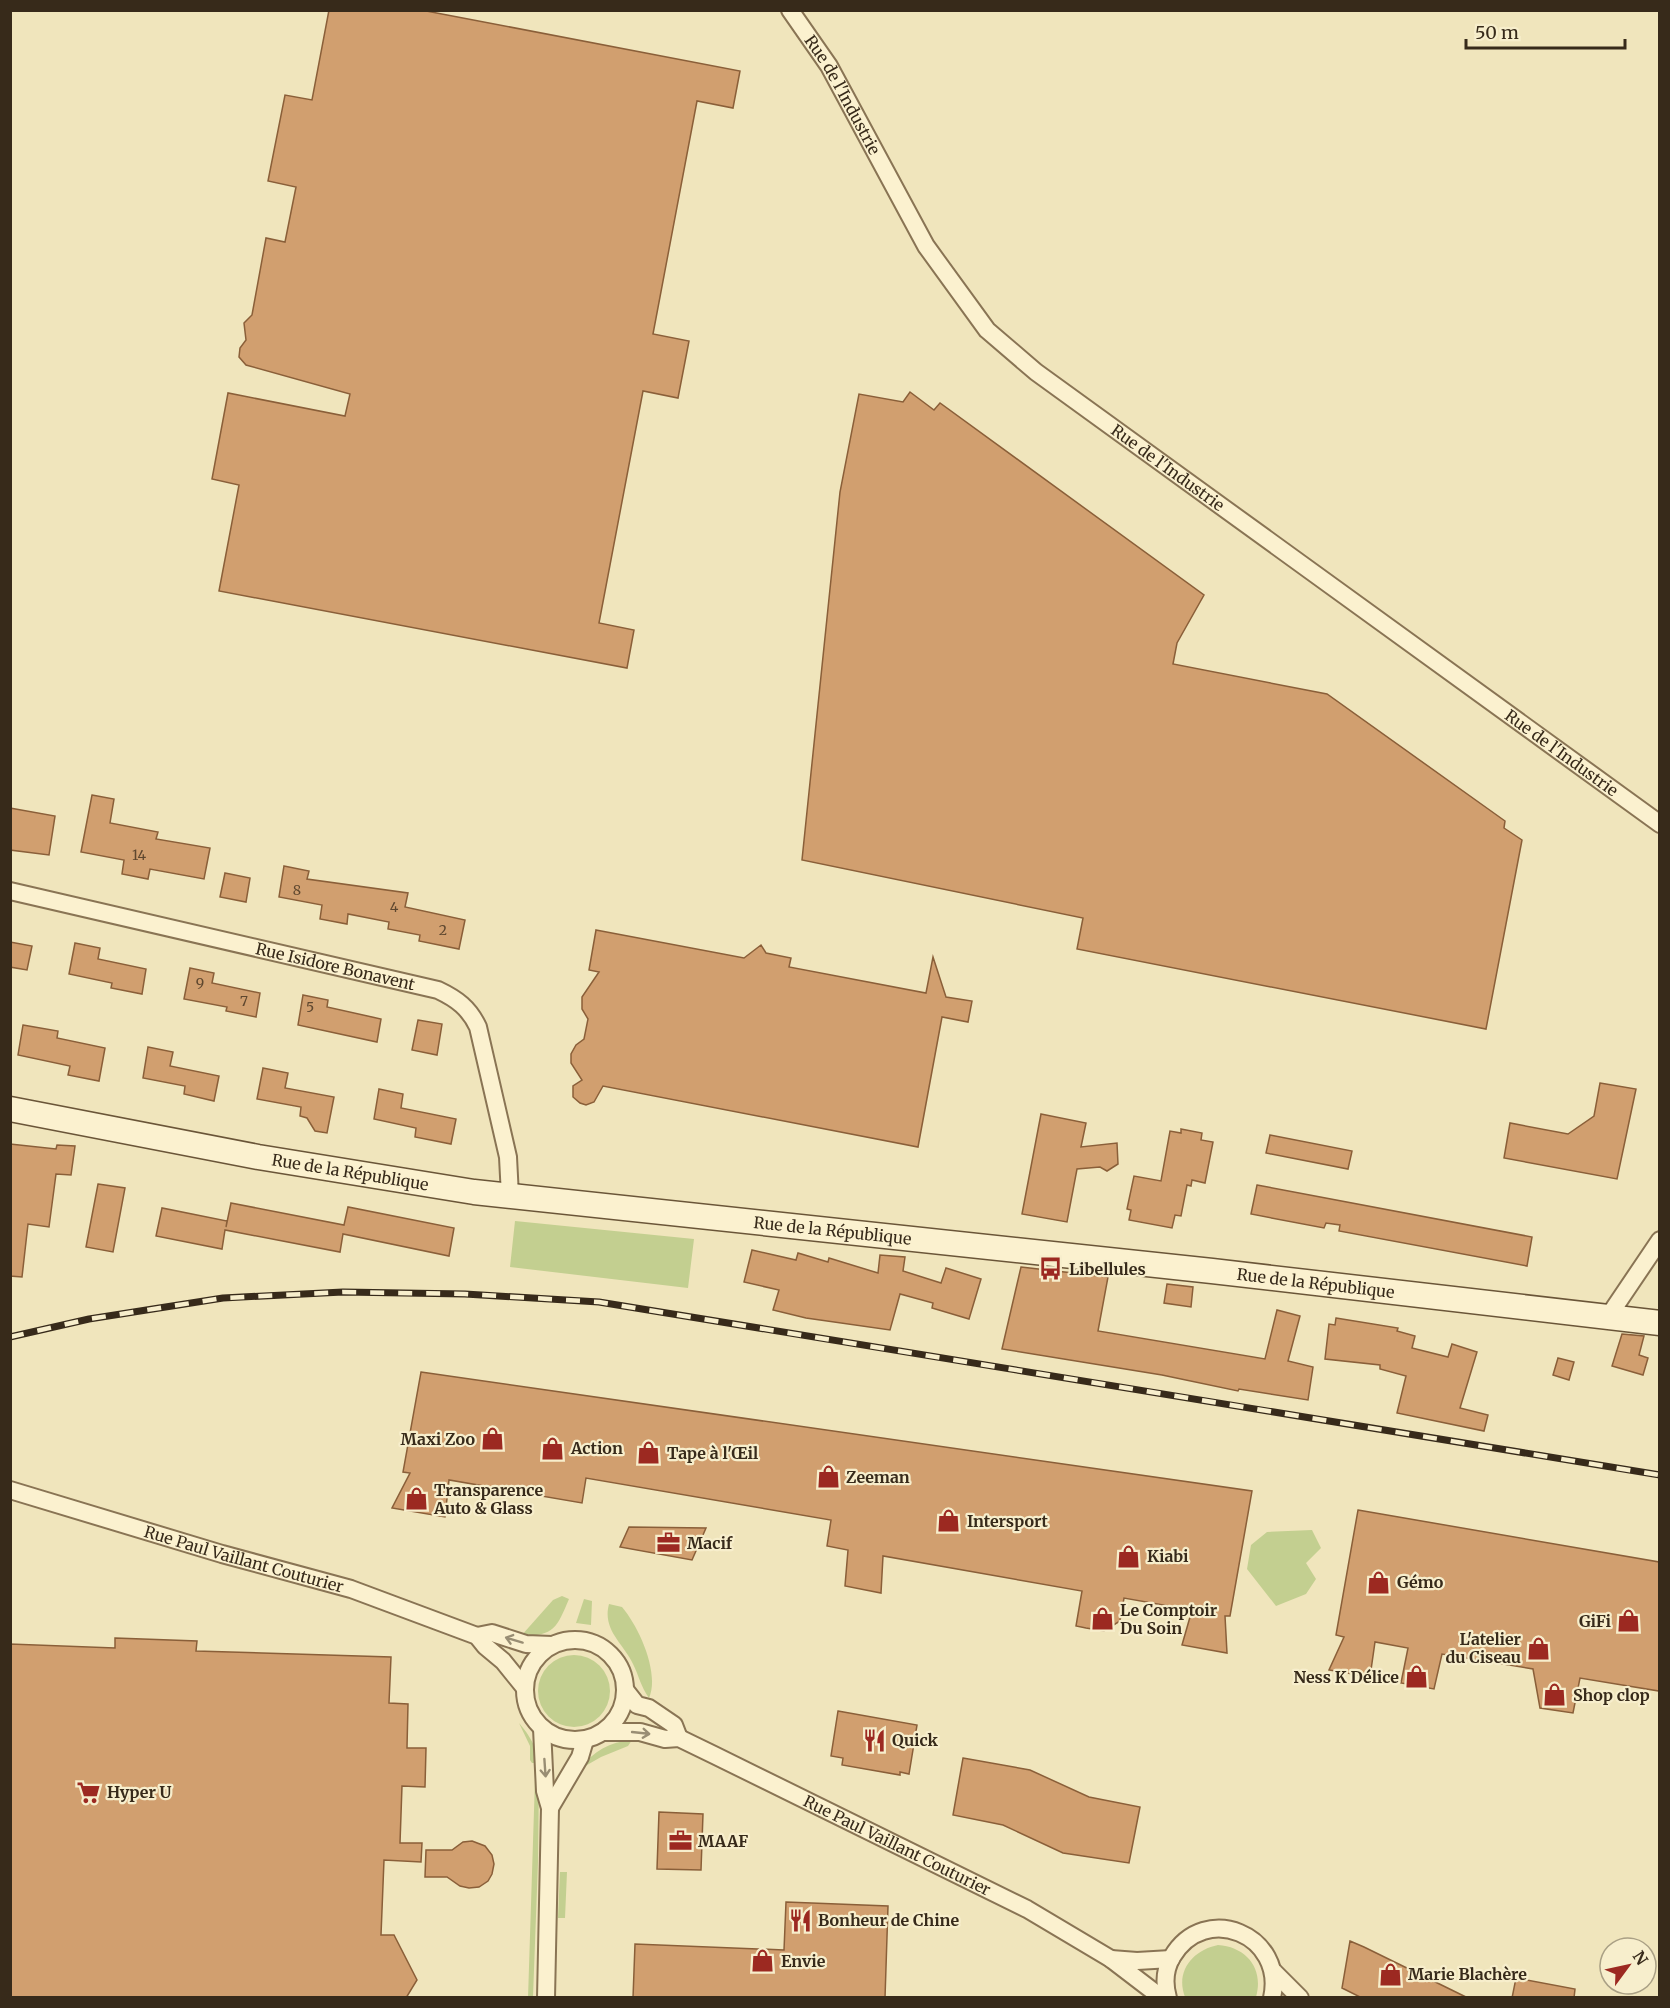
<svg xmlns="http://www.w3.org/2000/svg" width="1670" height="2008" viewBox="0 0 1670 2008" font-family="Merriweather,serif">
<rect width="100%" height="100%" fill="#f0e5bc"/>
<!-- green -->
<path fill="#c3cf90" d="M515 1221 694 1239 688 1288 510 1267Z
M1312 1530 1321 1548 1306 1563 1316 1579 1306 1594 1276 1606 1247 1569 1251 1545 1267 1532Z
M562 1596 569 1599C557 1627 555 1636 521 1636L553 1600Z
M584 1599 592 1601 591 1625 576 1623Z
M609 1604 622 1607C639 1627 660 1673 649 1698 641 1687 639 1676 633 1664 623 1643 602 1630 609 1604Z
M538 1691a36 36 0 1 1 72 0a36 36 0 1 1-72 0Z
M519 1723C530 1736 536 1746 539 1763H532L530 1760V1746Z
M632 1740 628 1746 601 1757 580 1769C593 1751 610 1742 632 1740Z
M535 1779H539L538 1862 533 1997 528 1998Z
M560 1872H567L565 1918H558Z
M1218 1945C1247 1947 1264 1969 1256 1997H1185C1175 1971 1193 1950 1218 1945Z"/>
<!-- building -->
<path fill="#d19f6f" stroke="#8a5f39" stroke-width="1.5" d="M329 10H421L740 71 733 108 697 101 653 334 689 341 678 398 643 391 599 623 634 630 627 668 219 591 239 485 212 479 228 393 345 416 350 394 246 365 239 357 240 348 246 340 244 323 252 315 266 238 285 242 296 187 268 181 285 95 312 100Z
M910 392 934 410 940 403 1204 595 1177 643 1173 664 1327 694 1505 821 1504 828 1522 840 1486 1029 1077 949 1083 918 802 860 840 492 859 394 903 402Z
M92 795 114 799 110 823 158 832 156 839 210 848 204 879 150 869 148 879 122 874 124 860 81 852Z
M10 808 55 816 49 855 10 850Z
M284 866 309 871 307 879 408 893 405 907 465 920 459 949 419 941 420 935 388 929 389 922 348 914 347 924 320 919 322 905 279 897Z
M225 873 250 878 246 902 220 897Z
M596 930 744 958 761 945 766 953 791 958 789 967 926 993 933 957 946 997 972 1001 968 1022 942 1017 918 1147 603 1086 594 1102 586 1105 580 1103 573 1097V1086L582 1080 571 1063V1054L576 1045 584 1039 588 1019 582 1009V997L599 972 589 970Z
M10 942 32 946 27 970 10 967Z
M75 943 100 948 98 959 146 969 142 994 111 988 112 983 69 974Z
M190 968 214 973 212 983 260 993 256 1017 226 1011 227 1007 184 999Z
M303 995 328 1000 327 1007 381 1019 377 1042 298 1025Z
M418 1020 442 1024 437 1055 412 1050Z
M23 1025 58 1031 57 1038 105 1048 99 1081 68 1075 70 1066 18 1055Z
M148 1047 173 1052 170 1066 219 1076 214 1101 184 1094 185 1086 143 1078Z
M263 1068 288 1073 285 1088 334 1097 327 1133 315 1131 307 1118 300 1116 301 1107 257 1099Z
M1600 1083 1636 1089 1617 1179 1504 1158 1510 1123 1568 1134 1594 1116Z
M379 1089 403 1094 401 1108 456 1119 451 1144 415 1137 416 1128 374 1119Z
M1041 1114 1086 1123 1081 1147 1117 1143 1118 1164 1107 1171 1100 1167 1077 1169 1067 1222 1022 1214Z
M1181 1129 1202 1133 1201 1140 1213 1142 1205 1183 1192 1180 1191 1186 1187 1185 1181 1216 1175 1215 1172 1228 1129 1220 1131 1210 1127 1209 1134 1176 1161 1181 1170 1131 1181 1133Z
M1270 1135 1352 1151 1348 1169 1266 1153Z
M10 1144 56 1149 57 1145 75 1146 71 1175 56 1174 49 1227 28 1224 22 1277 10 1276Z
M98 1184 125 1188 113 1252 86 1247Z
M1257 1185 1532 1237 1527 1266 1339 1231 1340 1225 1326 1223 1324 1228 1251 1214Z
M231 1203 344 1225 348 1207 454 1228 449 1256 343 1234 340 1252 225 1230 222 1249 156 1236 162 1208 227 1221 226 1227Z
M752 1250 796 1260 798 1253 828 1262 829 1258 878 1273 880 1255 905 1257 903 1271 941 1283 946 1268 981 1279 969 1319 932 1308 933 1303 900 1294 890 1330 806 1318 773 1310 779 1290 744 1282Z
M1021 1267 1108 1277 1098 1331 1265 1359 1277 1310 1300 1316 1288 1361 1313 1367 1308 1400 1239 1389 1238 1391 1162 1375 1002 1349Z
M1167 1284 1193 1287 1191 1307 1164 1303Z
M1336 1318 1398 1328 1397 1331 1415 1336 1412 1348 1448 1357 1452 1344 1477 1352 1460 1408 1488 1415 1484 1431 1397 1413 1406 1376 1380 1369V1365L1325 1359 1329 1324 1335 1325Z
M1622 1334 1644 1336 1639 1355 1648 1358 1643 1375 1612 1366Z
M1558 1358 1574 1362 1569 1380 1553 1375Z
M421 1372 1252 1491 1230 1616H1225L1227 1653 1182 1645 1192 1610 1124 1598 1120 1621 1104 1631 1086 1628 1076 1626 1082 1591 883 1556 881 1593 845 1586 848 1550 827 1546 831 1520 586 1478 582 1503 449 1480 445 1517 392 1508 410 1473 403 1472Z
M1358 1510 1659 1562V1691L1580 1678 1573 1713 1540 1708 1533 1669 1442 1654 1434 1689 1401 1683 1408 1648 1375 1642 1370 1677 1329 1670 1344 1637 1336 1635Z
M629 1527 706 1528 692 1560 620 1547Z
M115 1638 197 1641 196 1651 391 1657 389 1703 408 1704 407 1748H426L425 1787 402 1786 400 1843H422L421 1862 384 1860 381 1935H394L417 1980 406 1998H10V1644L115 1648Z
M838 1711 917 1725 909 1774 900 1772V1775L842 1765 843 1758 831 1756Z
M963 1758 1030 1770 1089 1797 1140 1807 1129 1863 1063 1853 1003 1825 953 1815Z
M659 1812 703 1814 701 1870 657 1869Z
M472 1841 485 1846 492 1855 494 1864 492 1874 488 1881 479 1887 469 1888 460 1886 447 1877H425L426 1850H452L463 1842Z
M786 1902 888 1906 885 1998H633L635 1944 784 1950Z
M1350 1941 1364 1947 1468 1998H1362L1342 1988Z
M1516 1978 1575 1989 1574 1998H1512Z"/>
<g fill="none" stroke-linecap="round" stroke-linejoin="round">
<defs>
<g id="street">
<path id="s1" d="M790 10 829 66 926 246 987 330 1036 372 1660 824"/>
<path id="s2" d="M10 891 438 990C457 999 469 1008 478 1027L508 1157 510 1196"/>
<path d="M1608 1317 1660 1240"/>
<path id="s3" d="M10 1490 222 1554 351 1589 477 1636 485 1646 503 1661 524 1687"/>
<path d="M477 1636 492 1633 526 1644 552 1645"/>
<circle cx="575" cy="1690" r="50"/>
<path d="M626 1691 637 1705 649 1708 674 1725 679 1738"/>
<path d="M542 1728 545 1791 550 1808 546 1998"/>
<path id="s4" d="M603 1732H640L665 1739 679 1738 714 1755 1027 1909 1111 1959 1162 1998"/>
<path d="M550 1808 580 1757 585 1740"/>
<path d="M1111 1959 1137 1961 1171 1959"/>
<path d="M1274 1972 1300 1998"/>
<path d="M1168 1998C1164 1984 1165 1969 1172 1957 1205 1901 1286 1935 1272 1998"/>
</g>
<g id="secondary">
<path id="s5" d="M10 1109 258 1157 474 1192 1212 1271 1660 1323"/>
</g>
</defs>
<!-- street casing -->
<use href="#street" stroke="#897454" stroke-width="20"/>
<!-- secondary casing -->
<use href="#secondary" stroke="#6a5538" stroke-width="27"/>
<!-- street -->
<use href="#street" stroke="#fbf1cf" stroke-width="16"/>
<!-- secondary -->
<use href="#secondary" stroke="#fbf1cf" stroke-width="24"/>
<defs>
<path id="rail" d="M10 1337 89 1319 223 1298 343 1292 465 1294 599 1302 1660 1475"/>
</defs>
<!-- rail casing -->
<use href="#rail" stroke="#372a1a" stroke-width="7"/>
<!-- rail -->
<use href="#rail" stroke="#f7eecc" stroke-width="4.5" stroke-dasharray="14" stroke-linecap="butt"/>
</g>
<!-- one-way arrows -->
<defs><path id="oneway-shaft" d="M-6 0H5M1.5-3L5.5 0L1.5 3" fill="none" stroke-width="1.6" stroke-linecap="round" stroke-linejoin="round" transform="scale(1.5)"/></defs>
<g stroke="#998e74">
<use href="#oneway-shaft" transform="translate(514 1640) rotate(-163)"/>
<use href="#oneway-shaft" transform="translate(641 1733) rotate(6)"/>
<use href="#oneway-shaft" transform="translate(545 1768) rotate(86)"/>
</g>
<!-- icons -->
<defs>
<symbol id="bus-bare" viewBox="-9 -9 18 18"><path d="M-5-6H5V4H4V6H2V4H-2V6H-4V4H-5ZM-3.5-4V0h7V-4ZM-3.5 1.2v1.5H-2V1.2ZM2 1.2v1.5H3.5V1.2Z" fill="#9c2921" stroke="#f7eecc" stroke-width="2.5" paint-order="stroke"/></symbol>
<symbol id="shop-bare" viewBox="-9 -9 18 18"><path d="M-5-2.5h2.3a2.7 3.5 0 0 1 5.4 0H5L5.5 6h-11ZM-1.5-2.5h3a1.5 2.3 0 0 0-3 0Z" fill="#9c2921" stroke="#f7eecc" stroke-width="2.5" paint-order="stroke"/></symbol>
<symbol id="office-bare" viewBox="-9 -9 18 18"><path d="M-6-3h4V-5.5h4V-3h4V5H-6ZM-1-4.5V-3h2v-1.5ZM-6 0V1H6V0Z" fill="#9c2921" stroke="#f7eecc" stroke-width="2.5" paint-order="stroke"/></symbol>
<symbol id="restaurant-bare" viewBox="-9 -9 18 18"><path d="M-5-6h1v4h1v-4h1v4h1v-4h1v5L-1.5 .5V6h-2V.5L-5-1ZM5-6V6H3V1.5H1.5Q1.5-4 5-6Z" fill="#9c2921" stroke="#f7eecc" stroke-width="2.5" paint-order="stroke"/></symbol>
<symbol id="supermarket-bare" viewBox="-9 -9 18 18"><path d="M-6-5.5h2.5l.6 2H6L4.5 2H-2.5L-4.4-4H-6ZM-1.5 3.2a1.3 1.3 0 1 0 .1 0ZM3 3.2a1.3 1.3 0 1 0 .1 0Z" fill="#9c2921" stroke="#f7eecc" stroke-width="2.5" paint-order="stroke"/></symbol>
</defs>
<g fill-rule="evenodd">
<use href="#bus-bare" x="1034" y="1252" width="33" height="33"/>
<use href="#shop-bare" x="476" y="1422" width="33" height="33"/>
<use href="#shop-bare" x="536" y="1432" width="33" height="33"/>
<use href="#shop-bare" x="632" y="1436" width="33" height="33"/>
<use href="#shop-bare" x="812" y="1460" width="33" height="33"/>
<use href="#shop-bare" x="400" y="1482" width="33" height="33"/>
<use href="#shop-bare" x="932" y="1504" width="33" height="33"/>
<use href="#office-bare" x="652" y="1526" width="33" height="33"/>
<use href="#shop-bare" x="1112" y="1540" width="33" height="33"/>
<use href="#shop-bare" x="1362" y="1566" width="33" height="33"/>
<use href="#shop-bare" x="1086" y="1602" width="33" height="33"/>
<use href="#shop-bare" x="1612" y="1604" width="33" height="33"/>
<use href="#shop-bare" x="1522" y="1632" width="33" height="33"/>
<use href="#shop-bare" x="1400" y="1660" width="33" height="33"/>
<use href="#shop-bare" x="1538" y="1678" width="33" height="33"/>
<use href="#restaurant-bare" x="858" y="1724" width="33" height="33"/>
<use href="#supermarket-bare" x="72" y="1776" width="33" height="33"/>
<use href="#office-bare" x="664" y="1824" width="33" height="33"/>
<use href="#restaurant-bare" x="784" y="1904" width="33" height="33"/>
<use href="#shop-bare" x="746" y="1944" width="33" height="33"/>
<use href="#shop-bare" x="1374" y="1958" width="33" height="33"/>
</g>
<g text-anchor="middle" stroke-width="4.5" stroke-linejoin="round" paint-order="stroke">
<!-- number labels -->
<g font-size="14" fill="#5e472f">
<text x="139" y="860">14</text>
<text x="297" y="895">8</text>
<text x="394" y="912">4</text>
<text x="443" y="935">2</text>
<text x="200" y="988">9</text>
<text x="244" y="1006">7</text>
<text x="310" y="1012">5</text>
</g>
<!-- street labels -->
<g font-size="16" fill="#372a1a" stroke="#f7eecc">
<text dy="6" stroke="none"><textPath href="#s1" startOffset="100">Rue de l'Industrie</textPath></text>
<text dy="6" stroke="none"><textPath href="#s1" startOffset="604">Rue de l'Industrie</textPath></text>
<text dy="6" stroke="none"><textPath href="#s1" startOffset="1090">Rue de l'Industrie</textPath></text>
<text dy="6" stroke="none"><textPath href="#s2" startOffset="334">Rue Isidore Bonavent</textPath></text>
<text dy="6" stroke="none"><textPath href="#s5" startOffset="346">Rue de la République</textPath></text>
<text dy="6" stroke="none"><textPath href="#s5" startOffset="832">Rue de la République</textPath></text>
<text dy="6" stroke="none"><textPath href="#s5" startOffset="1318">Rue de la République</textPath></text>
<text dy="6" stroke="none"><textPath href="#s3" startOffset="244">Rue Paul Vaillant Couturier</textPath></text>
<text dy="6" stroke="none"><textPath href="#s4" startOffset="320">Rue Paul Vaillant Couturier</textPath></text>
</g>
<!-- poi labels -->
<g font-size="16" font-weight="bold" fill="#372a1a" stroke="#f7eecc" text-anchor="start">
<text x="1069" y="1275">Libellules</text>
<text x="475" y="1445" text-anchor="end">Maxi Zoo</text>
<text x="571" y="1454">Action</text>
<text x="667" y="1459">Tape à l'Œil</text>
<text x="846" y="1483">Zeeman</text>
<text x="434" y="1496">Transparence<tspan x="434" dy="18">Auto &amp; Glass</tspan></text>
<text x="967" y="1527">Intersport</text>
<text x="687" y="1549">Macif</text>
<text x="1147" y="1562">Kiabi</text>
<text x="1397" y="1588">Gémo</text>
<text x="1120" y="1616">Le Comptoir<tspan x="1120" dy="18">Du Soin</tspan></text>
<text x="1611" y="1627" text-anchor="end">GiFi</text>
<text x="1521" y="1645" text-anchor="end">L'atelier<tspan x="1521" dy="18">du Ciseau</tspan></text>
<text x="1399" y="1683" text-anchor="end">Ness K Délice</text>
<text x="1573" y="1701">Shop clop</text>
<text x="892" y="1746">Quick</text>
<text x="107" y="1798">Hyper U</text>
<text x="698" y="1847">MAAF</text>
<text x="818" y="1926">Bonheur de Chine</text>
<text x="781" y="1967">Envie</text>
<text x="1408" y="1980">Marie Blachère</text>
</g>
</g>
<!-- border -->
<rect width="1670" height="2008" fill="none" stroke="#372a1a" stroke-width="24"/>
<!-- north arrow -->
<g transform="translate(1628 1966) rotate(57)"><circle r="28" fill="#f7eecc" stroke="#aaa085" stroke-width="1.5"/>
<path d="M0-4.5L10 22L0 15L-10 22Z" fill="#9c2921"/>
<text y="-9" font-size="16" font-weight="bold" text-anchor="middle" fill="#372a1a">N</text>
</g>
<!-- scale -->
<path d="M1466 39v9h159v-9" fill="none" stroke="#372a1a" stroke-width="3"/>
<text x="1475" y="39" font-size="18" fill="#372a1a" stroke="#f7eecc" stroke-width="4.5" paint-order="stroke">50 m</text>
</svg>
